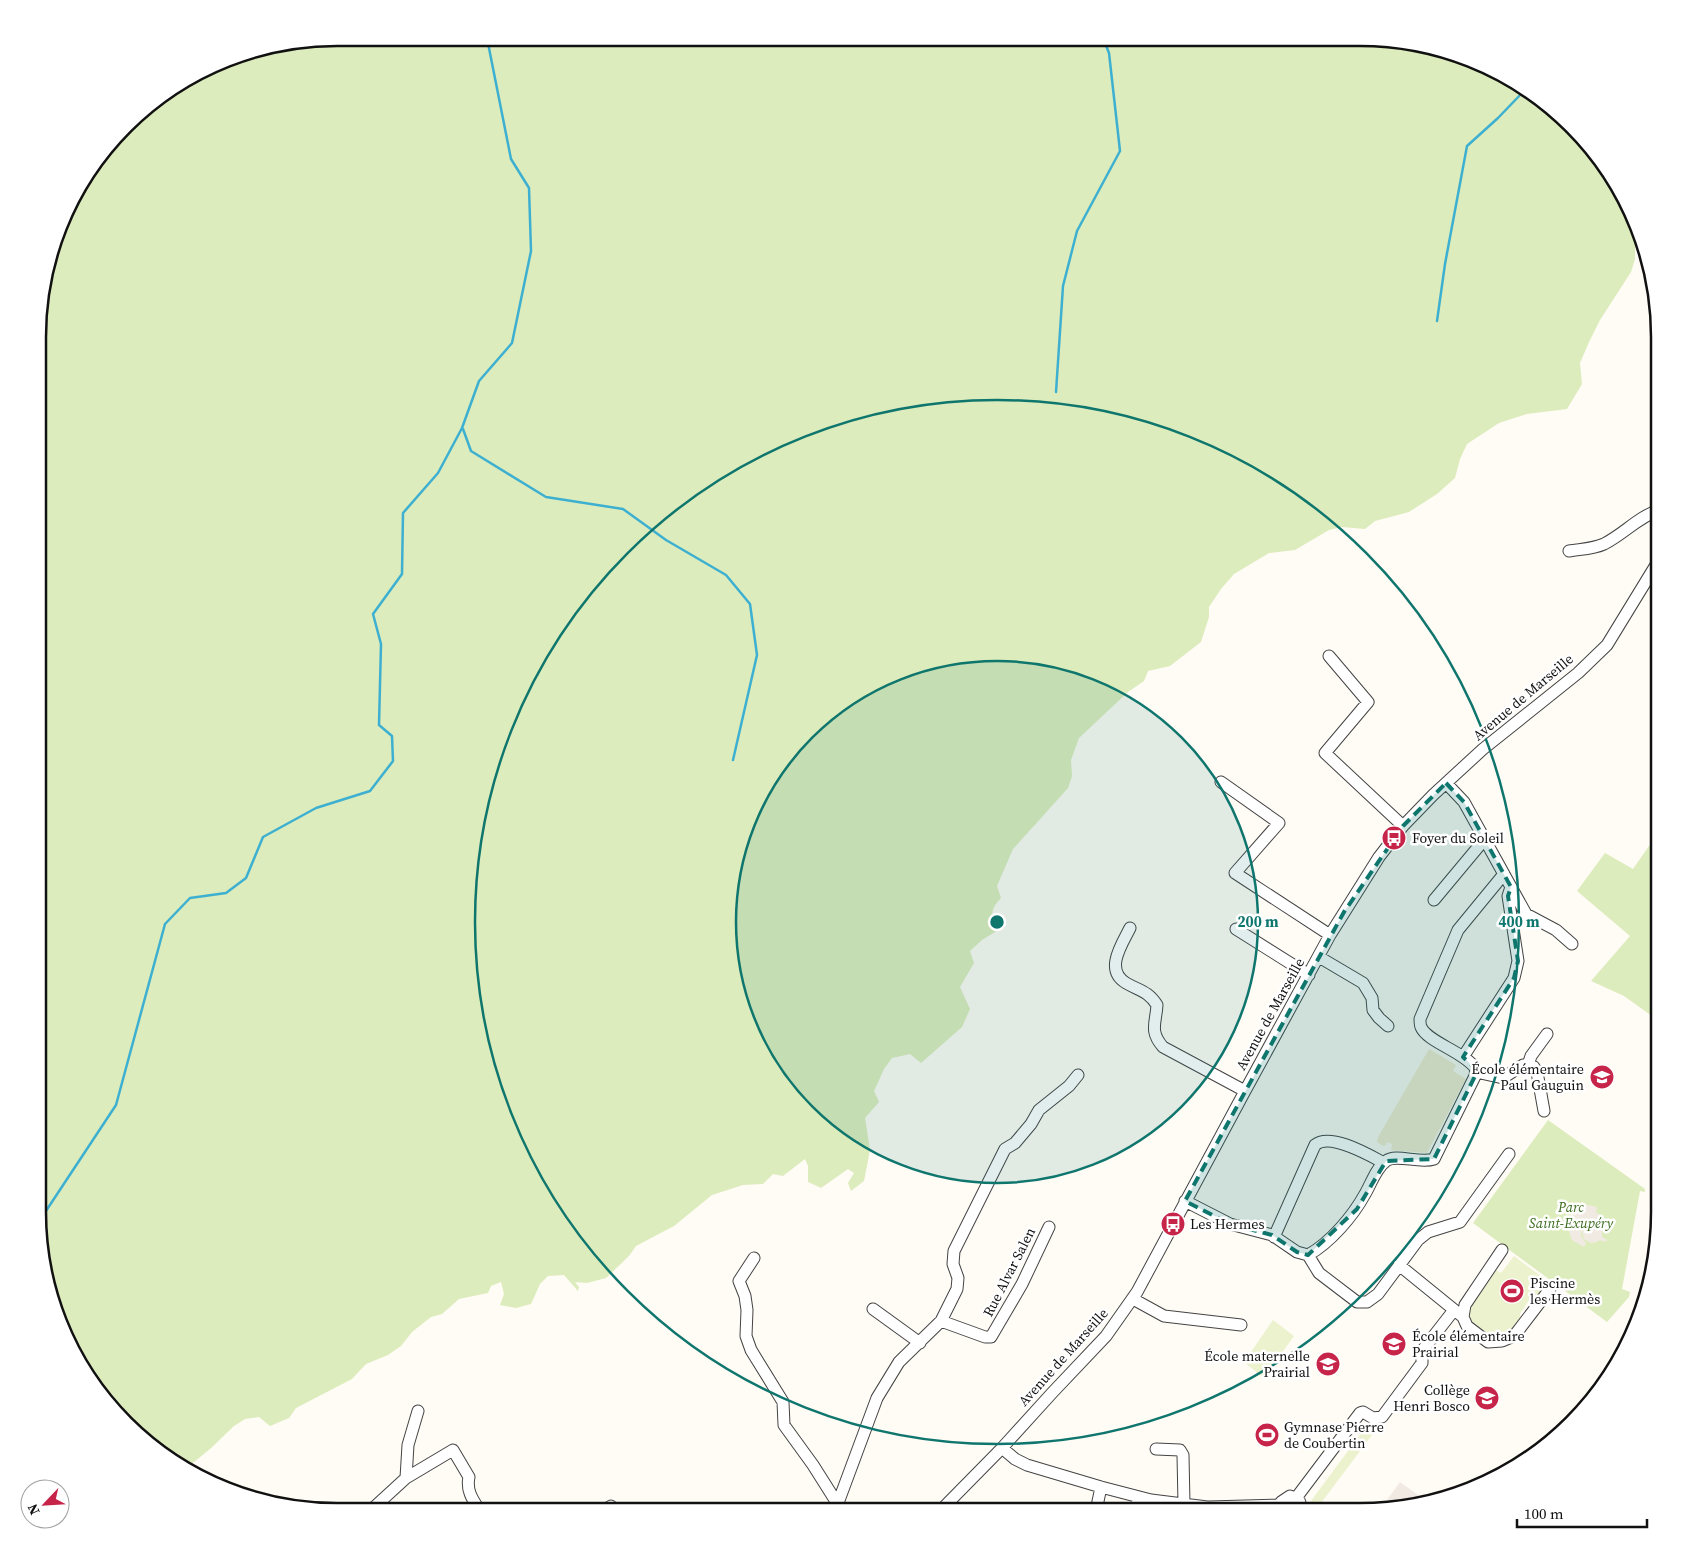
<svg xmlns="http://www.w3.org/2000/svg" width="1697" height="1549" viewBox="0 0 1697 1549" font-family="'Source Serif 4',serif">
<rect width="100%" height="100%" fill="#fffbf5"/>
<!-- farmland -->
<path fill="#f6edd3" d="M1429 1049 1456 1065 1453 1071 1466 1079 1427 1153 1391 1150 1392 1144 1387 1142 1386 1145 1383 1146 1377 1142 1378 1137Z"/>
<!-- green -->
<path fill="#ddecbc" d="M338 38H1379L1492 69 1585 140 1637 222 1639 234 1638 235 1635 247V259L1631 272 1600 320 1589 342 1580 363 1582 384 1567 409 1527 414 1499 423 1467 444 1460 459 1455 478 1437 494 1409 512 1375 521 1365 529 1342 527 1329 530 1295 550 1269 553 1234 574 1221 589 1209 607V617L1201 642 1170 666 1148 671 1144 681 1128 692 1079 738 1071 760 1072 776 1068 788 1013 849 997 886 1001 898C989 910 992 916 995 932L982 940 970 951 974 963 960 987 970 1009 962 1027 921 1063 910 1054 892 1058 884 1069 874 1091 879 1102 865 1118 870 1150 864 1181 851 1191 848 1183 854 1173 848 1169 821 1188 808 1182V1166L805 1159 783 1176 773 1174 763 1184 743 1185 712 1195 674 1226 636 1246 629 1256 606 1278 587 1283 575 1282 579 1287 578 1291 564 1275 548 1276 540 1284 531 1304 516 1308 500 1305 504 1294 501 1282 491 1286 488 1293 459 1299 442 1314 431 1317 412 1332 401 1346 388 1355 366 1364 352 1379 296 1408 289 1418 270 1426 259 1417 245 1419 234 1426 210 1449 188 1467 112 1409 60 1326 38 1231 40 298 78 188 140 112 241 54Z
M1658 833 1659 834V1021L1624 996 1591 981 1630 936 1577 891 1605 853 1633 869Z
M1548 1120 1645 1189V1192L1640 1191 1622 1289 1630 1292 1629 1297 1607 1322 1473 1223Z"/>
<!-- pitch -->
<path fill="#ecf2ce" d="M1514 1256 1550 1283 1537 1300H1529L1520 1314 1521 1320C1517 1325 1514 1332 1507 1335 1491 1342 1464 1327 1469 1309L1495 1269 1501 1273Z
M1273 1320 1294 1336 1264 1378 1244 1362Z
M1370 1421 1378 1427 1315 1511 1308 1505Z"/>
<!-- plaza -->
<path fill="#f1eae2" d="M1587 1205 1597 1207 1596 1212 1604 1218 1606 1225 1602 1227 1594 1222 1586 1224 1581 1232V1236L1586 1243 1584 1247 1572 1240 1567 1226 1571 1214 1576 1209Z
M1591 1223 1600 1226 1602 1230V1237L1607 1240 1606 1242 1600 1240 1597 1242 1591 1243 1584 1239 1582 1232 1583 1228Z
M1400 1482 1425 1500 1396 1507 1387 1500Z"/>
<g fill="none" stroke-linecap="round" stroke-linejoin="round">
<!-- stream -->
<path stroke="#3db0d1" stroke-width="2.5" d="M1437 321 1445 264 1467 146 1498 118 1523 92
M1056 392 1063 286 1077 231 1120 151 1109 53 1103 38
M463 429 471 451 546 497 623 509 666 540 726 575 750 604 757 655 733 760
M38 1223 116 1105 165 924 190 898 226 893 246 878 263 837 316 808 370 791 393 761 392 736 379 725 381 644 373 614 402 574 403 513 438 473 462 428 479 381 512 343 531 251 529 188 511 159 487 38"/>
<defs>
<path id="minor" d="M1569 551C1581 549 1593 549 1604 544 1624 534 1638 517 1659 510
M1329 656 1368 702 1325 753 1403 826
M1221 782 1279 823 1235 873 1330 935
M1446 783 1464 802 1526 914 1556 930 1572 944
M1434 900 1484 840
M1130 928C1122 944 1104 970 1126 983 1140 991 1148 991 1157 1005 1156 1023 1149 1031 1163 1047L1245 1091
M1236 929 1309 975
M1319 957 1363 983 1372 998 1373 1010 1379 1018 1388 1026
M1463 1057 1514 978 1518 961 1508 896 1511 887
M1528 1065 1531 1056 1547 1034
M1476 1072 1503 1078 1523 1065 1534 1067 1537 1072 1544 1111
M1185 1201 1230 1224 1272 1235 1297 1252 1308 1255 1319 1273 1357 1302H1367L1378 1294 1418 1240 1428 1232 1460 1222 1509 1154
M1274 1237 1315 1145C1330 1132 1369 1155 1384 1163
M1308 1255C1330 1243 1353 1216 1365 1194 1371 1184 1376 1168 1386 1161 1396 1153 1419 1164 1434 1159L1475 1076 1476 1069C1465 1052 1427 1042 1421 1027 1420 1026 1420 1020 1420 1019L1458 930 1504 874
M754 1258 739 1281 745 1296 747 1310 746 1336 751 1350 783 1402 784 1425 813 1465 837 1503
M1399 1265 1463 1317 1467 1326 1488 1342 1502 1341 1514 1336 1550 1289
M1133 1299 1164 1316 1241 1325
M873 1309 920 1343
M1463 1317 1465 1305 1502 1250
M941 1321 985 1337H991L1022 1284 1049 1227
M418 1411 408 1445 406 1478 453 1450 469 1477C466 1491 473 1500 480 1511
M1002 1448 1015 1459 1027 1465 1101 1487 1151 1500 1207 1507 1217 1511
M1156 1449 1180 1450 1183 1455 1184 1504
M1136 1497 1141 1511
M1296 1498 1360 1413 1363 1412 1373 1418 1382 1417 1422 1363V1351L1454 1310
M1209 1507 1280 1505
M1281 1510V1502L1290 1496 1299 1500 1301 1506V1511
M370 1511 406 1478
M603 1511 611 1506
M835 1511 877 1398 899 1362 941 1321 957 1289 958 1278 953 1264 954 1251 1005 1149 1015 1143 1031 1124 1039 1110 1069 1086 1078 1075
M940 1511 1002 1448 1052 1393 1106 1336 1137 1292 1245 1091 1330 935 1379 857 1403 826 1433 795 1483 749 1578 673 1607 645 1659 560
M1096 1511 1101 1487"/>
</defs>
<!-- minor casing -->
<use href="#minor" stroke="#444" stroke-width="13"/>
<!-- minor -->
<use href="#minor" stroke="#fff" stroke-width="11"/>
</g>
<!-- marked area -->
<path fill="#0f766e" fill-opacity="0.2" stroke="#0f766e" stroke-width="4" stroke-dasharray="10 6" stroke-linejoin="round" d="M1446 783 1464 802 1511 887 1508 896 1518 961 1514 978 1463 1057 1476 1069 1475 1076 1434 1159 1386 1161 1357 1209 1308 1255 1297 1252 1272 1235 1230 1224 1185 1201 1344 912 1403 826Z"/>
<!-- distance rings -->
<circle cx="997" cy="922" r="261" fill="#0f766e" fill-opacity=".12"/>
<g fill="none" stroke="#0f766e" stroke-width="2.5">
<circle cx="997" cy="922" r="261"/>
<circle cx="997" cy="922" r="522"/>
</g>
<!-- icons -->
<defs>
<symbol id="bus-disc" viewBox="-11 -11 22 22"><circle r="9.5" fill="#c62448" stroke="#fff"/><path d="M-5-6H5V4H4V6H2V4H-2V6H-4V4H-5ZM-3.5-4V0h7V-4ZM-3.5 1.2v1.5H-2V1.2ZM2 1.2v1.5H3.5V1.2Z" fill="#fff"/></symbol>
<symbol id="school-disc" viewBox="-11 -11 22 22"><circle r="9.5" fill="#c62448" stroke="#fff"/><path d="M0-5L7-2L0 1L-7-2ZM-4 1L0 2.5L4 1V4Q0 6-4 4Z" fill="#fff"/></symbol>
<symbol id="stadium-disc" viewBox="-11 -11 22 22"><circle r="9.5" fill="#c62448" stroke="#fff"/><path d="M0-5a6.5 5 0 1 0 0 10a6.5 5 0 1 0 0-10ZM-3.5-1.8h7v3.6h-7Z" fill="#fff"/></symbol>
</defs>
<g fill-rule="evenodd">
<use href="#bus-disc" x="1380" y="824" width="28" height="28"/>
<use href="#school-disc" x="1588" y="1063" width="28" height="28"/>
<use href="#bus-disc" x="1159" y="1210" width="28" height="28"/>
<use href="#stadium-disc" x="1498" y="1277" width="28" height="28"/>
<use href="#school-disc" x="1380" y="1330" width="28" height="28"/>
<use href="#school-disc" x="1314" y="1350" width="28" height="28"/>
<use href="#school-disc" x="1473" y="1384" width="28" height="28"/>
<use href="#stadium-disc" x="1253" y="1421" width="28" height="28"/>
</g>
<g text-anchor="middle" stroke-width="5" stroke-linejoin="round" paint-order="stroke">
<!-- street labels -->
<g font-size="14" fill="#111" stroke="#fff">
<text transform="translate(1523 697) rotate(-40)" y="5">Avenue de Marseille</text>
<text transform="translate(1270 1014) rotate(-61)" y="5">Avenue de Marseille</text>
<text transform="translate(1009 1272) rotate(-63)" y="5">Rue Alvar Salen</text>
<text transform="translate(1063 1357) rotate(-48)" y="5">Avenue de Marseille</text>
</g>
<!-- poi labels -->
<g font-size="14" fill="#111" stroke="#fff" text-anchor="start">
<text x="1412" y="843">Foyer du Soleil</text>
<text x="1584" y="1074" text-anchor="end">École élémentaire<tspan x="1584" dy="16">Paul Gauguin</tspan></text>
<text x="1190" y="1229">Les Hermes</text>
<text x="1530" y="1288">Piscine<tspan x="1530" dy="16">les Hermès</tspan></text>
<text x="1412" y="1341">École élémentaire<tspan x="1412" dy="16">Prairial</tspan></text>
<text x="1310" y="1361" text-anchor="end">École maternelle<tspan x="1310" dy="16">Prairial</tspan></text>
<text x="1470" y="1395" text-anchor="end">Collège<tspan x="1470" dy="16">Henri Bosco</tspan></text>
<text x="1284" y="1432">Gymnase Pierre<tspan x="1284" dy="16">de Coubertin</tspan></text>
</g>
<!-- park labels -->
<g font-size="14" font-style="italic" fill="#3c6c1e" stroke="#fff">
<text x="1571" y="1212">Parc<tspan x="1571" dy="16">Saint-Exupéry</tspan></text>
</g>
</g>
<!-- crop -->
<path d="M0 0H1697V1549H0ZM337 46H1360A291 291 0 0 1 1651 337V1212A291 291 0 0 1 1360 1503H337A291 291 0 0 1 46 1212V337A291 291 0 0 1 337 46Z" fill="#fff" fill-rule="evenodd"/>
<path fill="none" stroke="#111" stroke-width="2.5" d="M337 46H1360A291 291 0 0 1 1651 337V1212A291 291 0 0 1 1360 1503H337A291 291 0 0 1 46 1212V337A291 291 0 0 1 337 46Z"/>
<circle cx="997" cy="922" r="8" fill="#0f766e" stroke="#fff" stroke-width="2.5"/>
<g font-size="15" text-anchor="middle" font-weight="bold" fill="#0f766e" stroke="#fff" stroke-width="5" stroke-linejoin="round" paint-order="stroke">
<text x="1258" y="927">200 m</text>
<text x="1519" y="927">400 m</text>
</g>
<!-- north arrow -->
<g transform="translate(45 1504) rotate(245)"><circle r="24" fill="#ffffff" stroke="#a0a0a0"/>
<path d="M0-4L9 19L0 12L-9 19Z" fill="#c62448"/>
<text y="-8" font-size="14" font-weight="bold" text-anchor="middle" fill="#111111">N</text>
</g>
<!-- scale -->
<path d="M1517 1519v8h130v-8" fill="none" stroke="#111111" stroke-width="2.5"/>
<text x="1524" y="1519" font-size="15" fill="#111111" stroke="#ffffff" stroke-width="4" paint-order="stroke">100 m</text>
</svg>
